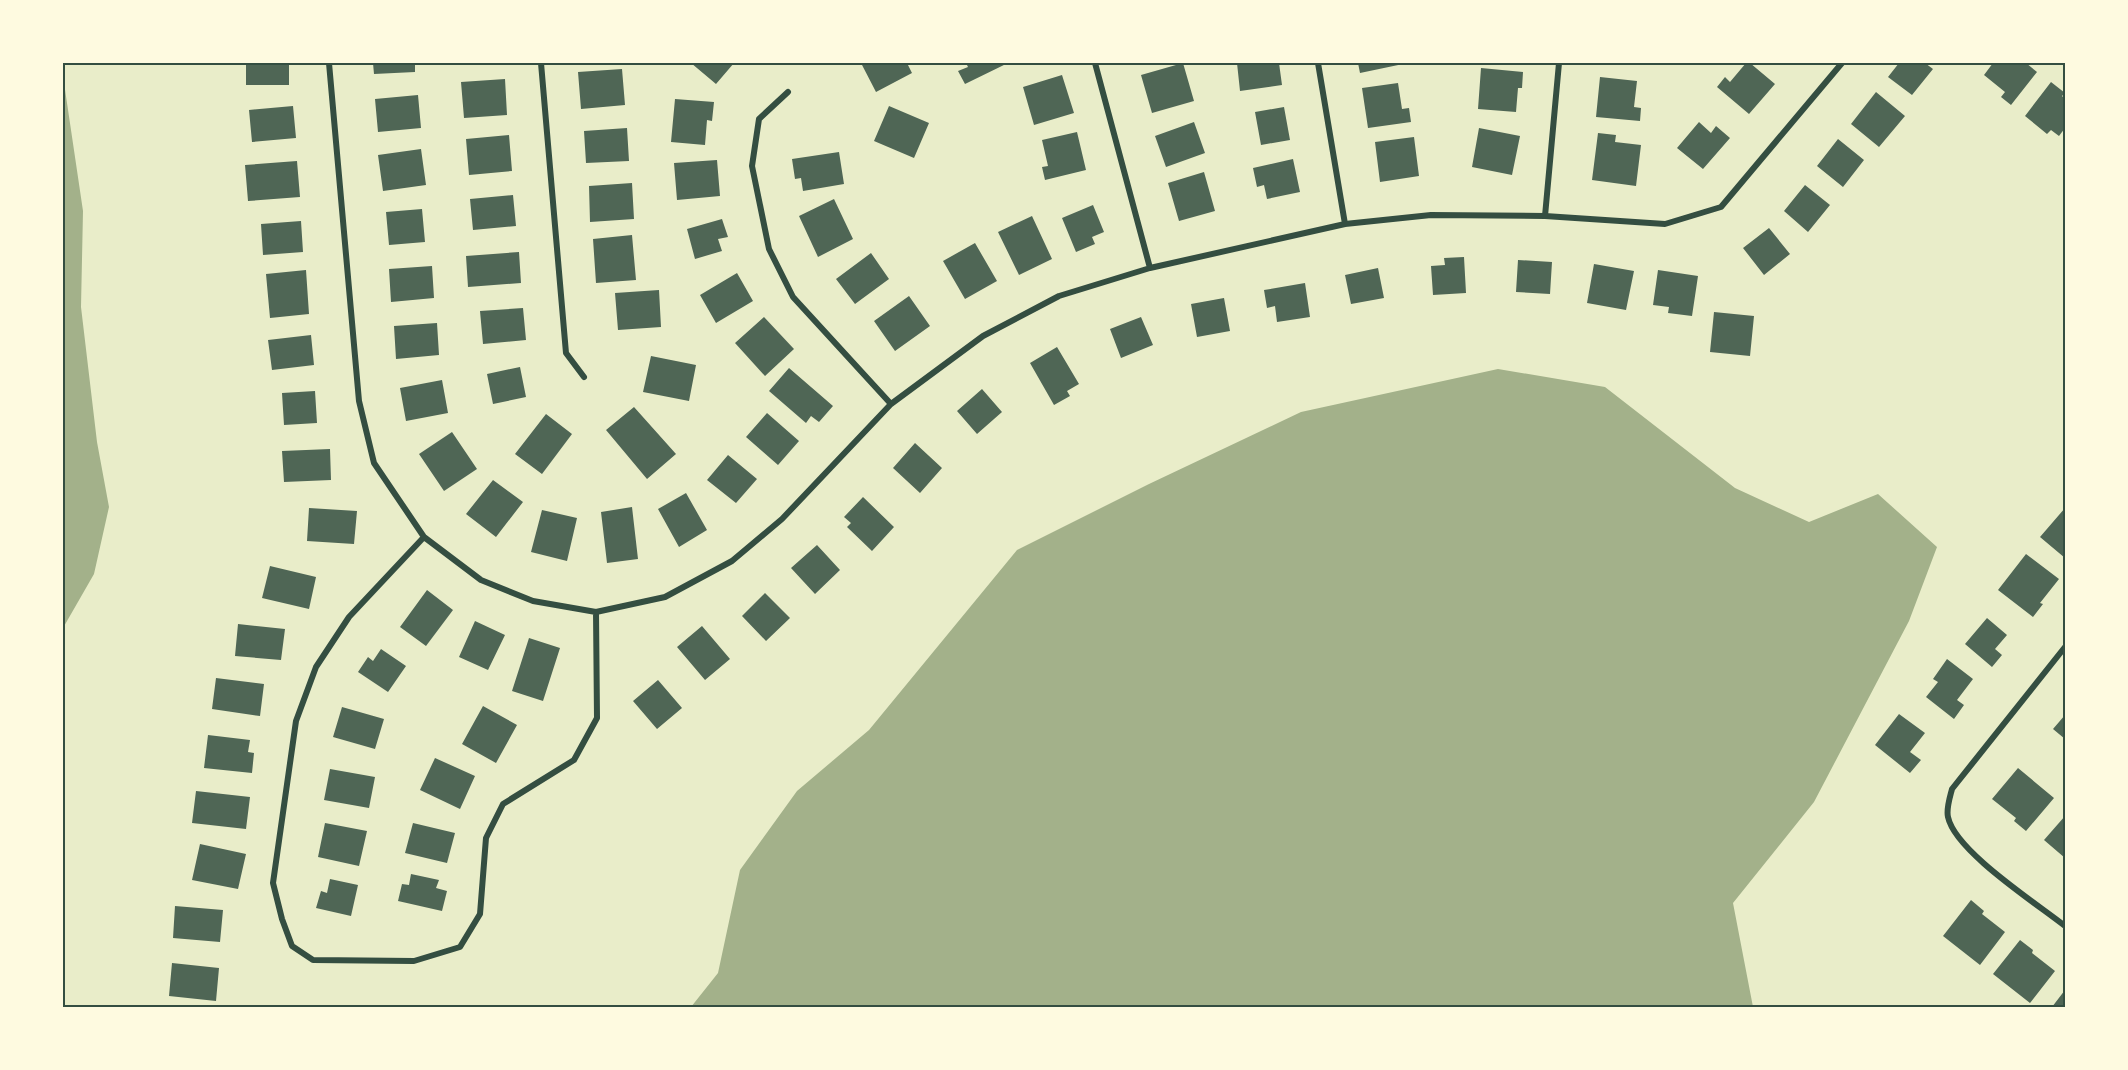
<svg xmlns="http://www.w3.org/2000/svg" width="2128" height="1070" viewBox="0 0 2128 1070" font-family="'Work Sans',sans-serif">
<rect width="100%" height="100%" fill="#e9edc9"/>
<!-- water -->
<path fill="#a3b18a" d="M63 76 83 211 81 307 97 442 109 507 94 574 63 628Z
M1498 369 1605 387 1735 488 1809 522 1878 494 1937 547 1909 621 1814 802 1733 903 1753 1007H691L718 973 740 870 797 791 869 730 1017 550 1149 484 1301 412Z"/>
<!-- building -->
<path fill="#4f6655" d="M246 63H289V85H246Z
M373 63H415V72L374 74Z
M691 63H734L716 84Z
M861 63H907L912 73 876 92Z
M966 63H1008L965 84 958 71 968 67Z
M1183 63 1194 101 1152 113 1141 75Z
M1237 63H1279L1282 85 1240 91Z
M1358 63H1403V64L1360 73Z
M1746 63H1750L1775 84 1749 114 1717 87 1725 77 1730 82Z
M1899 63H1925L1933 69 1912 95 1888 77Z
M1993 63H2026L2037 72 2011 105 2001 97 2005 92 1984 75Z
M1481 68 1523 72 1522 88H1518L1516 112 1478 109Z
M622 69 625 105 581 109 578 72Z
M1062 75 1074 113 1034 125 1023 87Z
M1600 77 1637 81 1634 107 1641 108 1640 121 1596 117Z
M505 79 507 115 464 118 461 82Z
M2051 82 2065 93 2062 96 2065 99V128L2059 136 2051 130 2047 134 2025 116Z
M1398 83 1402 109 1409 108 1411 122 1368 128 1362 88Z
M1876 92 1905 116 1879 147 1851 124Z
M418 95 421 128 378 132 375 99Z
M675 99 714 102 712 121 707 120 705 145 671 142Z
M293 106 296 138 252 142 249 110Z
M889 106 929 123 914 158 874 141Z
M1284 107 1290 140 1261 145 1255 112Z
M1194 122 1205 153 1166 167 1155 136Z
M1699 122 1711 133 1716 126 1730 138 1703 169 1677 148Z
M627 128 629 161 586 163 584 131Z
M1479 128 1520 136 1512 175 1472 167Z
M1077 132 1086 170 1045 180 1042 167 1048 166 1042 140Z
M1598 133 1616 135 1615 142 1641 145 1636 186 1592 180Z
M509 135 512 171 469 175 466 139Z
M1414 137 1419 176 1380 182 1375 142Z
M1838 139 1864 160 1843 187 1817 166Z
M421 149 426 185 383 191 378 155Z
M839 152 844 184 803 191 801 178 795 179 792 159Z
M1293 159 1300 192 1267 199 1264 185 1257 187 1253 168Z
M717 160 720 196 677 200 674 163Z
M297 161 300 197 248 201 245 165Z
M1204 172 1215 211 1179 221 1168 183Z
M632 183 634 219 590 222 589 186Z
M1805 185 1830 205 1808 232 1784 211Z
M513 195 516 226 473 230 470 199Z
M834 199 853 239 818 257 799 216Z
M1093 205 1104 232 1092 237 1095 244 1076 252 1062 218Z
M422 209 425 242 389 245 386 212Z
M1032 216 1052 259 1019 275 998 232Z
M722 219 728 237 718 239 722 251 695 259 687 229Z
M301 221 303 252 263 255 261 224Z
M1769 228 1790 254 1764 275 1743 248Z
M632 235 636 280 596 283 593 239Z
M975 243 997 281 965 299 943 261Z
M519 252 521 283 468 287 466 256Z
M871 253 889 279 855 304 836 279Z
M1464 257 1466 293 1433 295 1431 266 1445 265 1444 258Z
M1518 260 1552 262 1550 294 1516 292Z
M1594 264 1634 271 1626 310 1587 303Z
M432 266 434 298 391 302 389 269Z
M1378 268 1384 298 1351 304 1345 275Z
M306 270 309 314 270 318 266 274Z
M1658 270 1698 276 1692 316 1668 313 1669 307 1653 305Z
M737 273 753 301 716 323 700 295Z
M1305 283 1310 317 1277 322 1275 306 1267 308 1264 290Z
M659 290 661 327 618 330 615 293Z
M909 296 930 326 895 351 874 321Z
M1224 298 1230 331 1197 337 1191 304Z
M523 308 526 340 483 344 480 311Z
M1714 312 1754 316 1750 356 1710 352Z
M764 317 794 349 765 376 735 343Z
M1141 317 1153 345 1121 358 1110 329Z
M437 323 439 355 396 359 394 326Z
M311 335 314 365 272 370 268 340Z
M1057 347 1079 384 1067 391 1070 396 1054 405 1030 363Z
M651 356 696 365 689 401 643 392Z
M520 367 526 397 493 404 487 374Z
M789 368 833 406 819 422 811 416 806 423 769 391Z
M442 380 448 413 406 421 400 388Z
M982 389 1002 412 977 434 957 411Z
M315 391 317 423 284 425 282 393Z
M634 407 676 454 647 479 606 430Z
M767 413 799 441 778 465 746 437Z
M546 414 572 434 542 474 515 454Z
M452 432 477 469 444 491 419 454Z
M915 443 942 468 920 493 893 468Z
M330 449 331 480 284 482 282 451Z
M728 455 757 479 736 503 707 480Z
M493 480 523 502 496 537 466 514Z
M686 493 707 530 679 547 658 509Z
M863 497 894 527 872 551 847 527 851 523 844 517Z
M632 507 638 559 607 563 601 512Z
M309 508 357 511 354 544 307 541Z
M2065 508V558L2040 537Z
M542 510 577 518 567 561 531 552Z
M817 545 840 570 815 594 791 568Z
M2026 554 2059 579 2040 603 2043 604 2033 617 1998 590Z
M270 566 316 577 309 609 262 598Z
M427 590 453 610 426 646 400 627Z
M765 593 790 618 766 641 742 616Z
M1987 618 2007 635 1995 649 2002 655 1992 667 1965 644Z
M475 621 505 635 488 670 459 657Z
M238 624 285 629 281 660 235 656Z
M702 626 730 659 705 680 677 647Z
M529 638 560 648 543 701 512 691Z
M381 649 406 666 388 692 358 672 368 657 373 661Z
M1947 659 1973 679 1957 700 1964 705 1954 719 1926 697 1938 682 1933 679Z
M216 678 264 684 260 716 212 709Z
M658 680 682 708 657 729 633 701Z
M483 706 517 725 496 763 462 744Z
M342 707 384 719 375 749 333 737Z
M1899 714 1925 733 1910 752 1921 760 1910 773 1875 745Z
M2065 715V739L2053 729Z
M208 735 250 740 248 752 254 753 252 773 204 768Z
M435 758 475 776 460 809 420 790Z
M2018 768 2054 798 2026 831 2014 821 2016 818 1992 799Z
M330 769 375 777 369 808 324 800Z
M196 791 250 797 246 829 192 823Z
M2065 816V858L2044 840Z
M325 823 367 831 359 866 318 857Z
M413 823 455 833 447 863 405 853Z
M200 844 246 854 238 889 192 880Z
M411 874 439 880 436 888 447 891 442 911 398 901 402 884 409 885Z
M330 879 358 885 351 916 316 908 321 891 327 893Z
M1971 900 1984 911 1982 914 2005 932 1980 965 1943 936Z
M175 906 223 910 220 942 173 938Z
M2020 940 2033 950 2032 953 2055 971 2030 1003 1993 974Z
M172 963 219 968 216 1001 169 996Z
M2065 990V1007H2052Z"/>
<g fill="none" stroke-linecap="round" stroke-linejoin="round">
<!-- minor -->
<path stroke="#344e41" stroke-width="6" d="M329 63 359 401 374 463 424 537 481 580 533 601 596 612 665 597 732 561 782 519 891 404 983 336 1059 296 1150 268 1345 224 1431 215 1545 216 1665 224 1721 207 1842 63
M541 63 566 353 584 377
M1095 63 1150 268
M1318 63 1345 224
M788 92 759 119 752 166 769 249 793 297 891 404
M1545 216 1559 63
M424 537 349 617 316 667 296 721 273 883 282 919 292 946 313 960 414 961 460 947 480 914 486 838 503 804 574 760 597 718 596 612
M2065 647 1952 789C1950 797 1946 809 1948 817 1955 851 2036 903 2065 926"/>
</g>
<!-- border -->
<rect width="2128" height="1070" fill="none" stroke="#fefae0" stroke-width="129"/>
<rect x="64" y="64" width="2000" height="942" fill="none" stroke="#344e41" stroke-width="2"/>
</svg>
